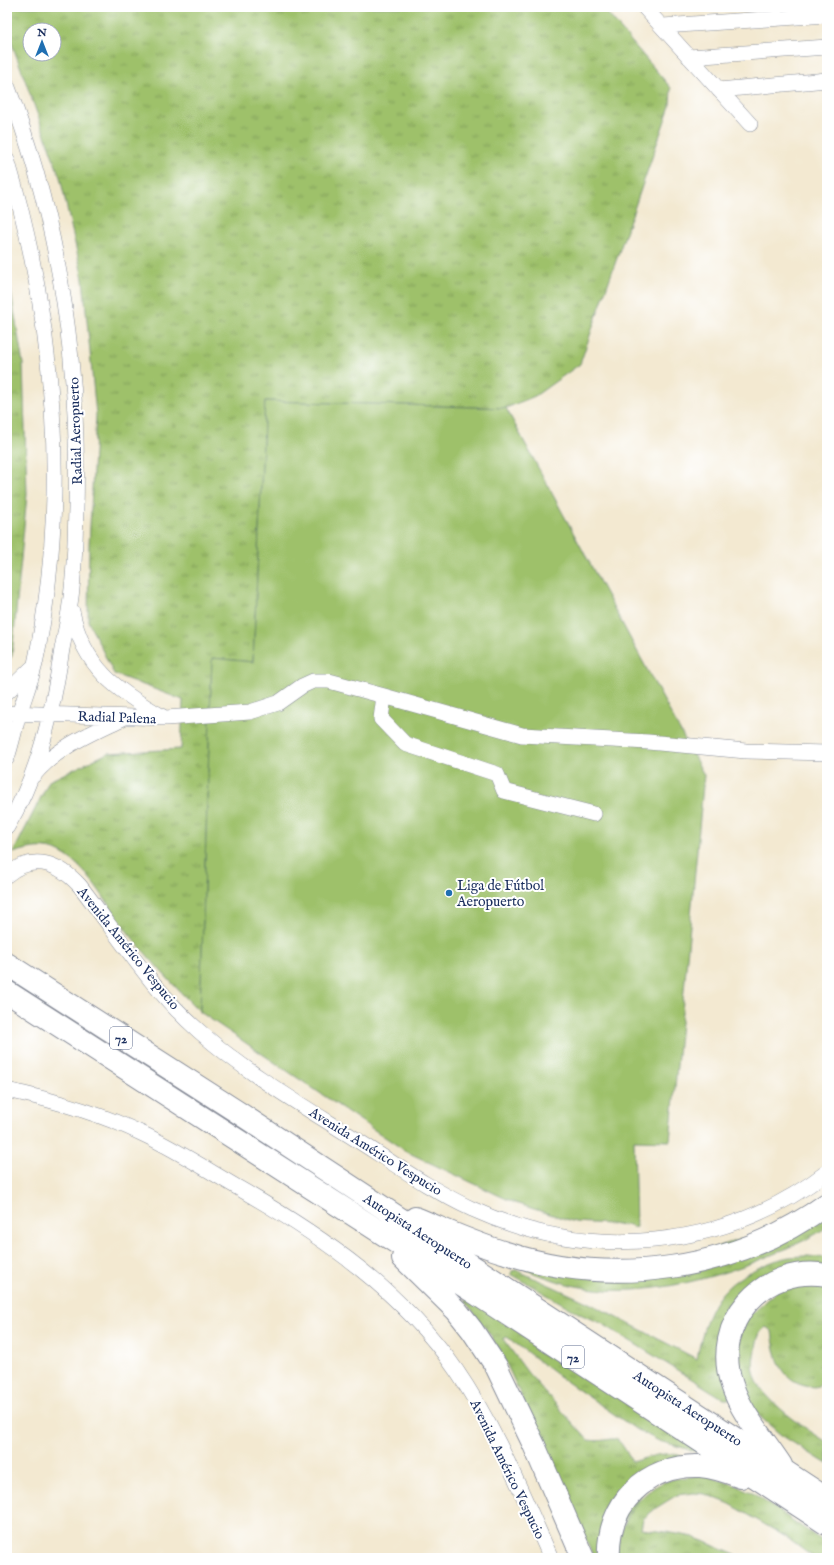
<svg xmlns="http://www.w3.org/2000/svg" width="834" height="1565" viewBox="0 0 834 1565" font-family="'IM FELL English',serif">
<defs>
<pattern id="grass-tufts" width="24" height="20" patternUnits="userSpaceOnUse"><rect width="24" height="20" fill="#9ec16a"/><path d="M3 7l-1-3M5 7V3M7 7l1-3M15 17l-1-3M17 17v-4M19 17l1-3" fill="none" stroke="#809d5a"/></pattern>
</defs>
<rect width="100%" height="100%" fill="#fff"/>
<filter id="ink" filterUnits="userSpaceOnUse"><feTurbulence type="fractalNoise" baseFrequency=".025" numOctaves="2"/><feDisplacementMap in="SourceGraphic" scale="8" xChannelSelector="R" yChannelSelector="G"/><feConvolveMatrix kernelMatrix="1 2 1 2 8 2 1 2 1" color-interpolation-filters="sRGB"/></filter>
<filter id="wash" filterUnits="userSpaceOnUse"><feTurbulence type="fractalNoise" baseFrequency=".012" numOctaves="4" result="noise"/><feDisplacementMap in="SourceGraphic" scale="16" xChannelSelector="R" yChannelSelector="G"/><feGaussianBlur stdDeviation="0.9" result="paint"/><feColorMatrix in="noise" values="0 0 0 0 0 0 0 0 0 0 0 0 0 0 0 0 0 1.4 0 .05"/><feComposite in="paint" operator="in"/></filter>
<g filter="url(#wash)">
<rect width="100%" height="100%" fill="#f3e9d1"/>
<!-- grass -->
<path fill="url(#grass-tufts)" stroke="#5c7864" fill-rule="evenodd" d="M7 7H602L671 88 670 106 580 364 535 396 506 408 265 401 253 662 212 658 200 1012C174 986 150 960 127 931 106 904 88 864 55 850 41 845 26 849 13 853L49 781 108 753 181 749 183 700 114 674 88 621 89 545 96 415 83 279 60 177 7 30ZM30 30H54V54H30Z
M7 268 23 364 27 494 12 656 7 663Z
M827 1211V1227C811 1238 793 1246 776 1253 709 1282 622 1305 551 1279 540 1275 531 1274 522 1265L622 1278Z
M808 1256 827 1258V1268L746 1296 729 1399H724L601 1323 582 1315 511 1274 512 1271 516 1270 587 1302 697 1359C705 1315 715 1287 758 1268 778 1259 786 1256 808 1256Z
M827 1283V1377L820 1385C815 1388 811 1387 805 1385 779 1379 775 1354 772 1331L766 1327C759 1331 757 1340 756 1348 753 1357 752 1367 755 1376 760 1398 807 1430 827 1442V1464L781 1435 757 1414 744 1396 736 1354 743 1321 781 1287Z
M472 1294 705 1454 659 1441 634 1428 557 1375 507 1337 503 1339 528 1373 588 1440C618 1444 613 1426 632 1462 649 1457 671 1448 686 1459L660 1467 603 1551 593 1556 508 1367 492 1337 465 1301Z
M705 1475 738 1486 751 1492 827 1544V1558H814L786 1537 730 1504 705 1494 693 1493 677 1495 656 1508 643 1519 641 1529 666 1532 694 1537 742 1558H617C618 1524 639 1487 674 1479 684 1477 695 1476 705 1475Z"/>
<!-- garden -->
<path fill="#9ec16a" stroke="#5c7864" d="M265 401 506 408 704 775 670 1141 634 1140 636 1228 626 1225 575 1222 515 1203 407 1152 200 1012 212 658 253 662Z"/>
</g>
<g filter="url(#ink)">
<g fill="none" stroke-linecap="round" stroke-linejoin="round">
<defs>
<path id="minor" d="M644 7 750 124
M663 26 827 15
M689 57 827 47
M7 85C59 220 80 364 76 509 75 540 75 573 70 604 68 619 65 634 62 649 53 710 39 774 7 827
M719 90 827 80
M7 159C55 321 70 498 35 664 31 680 25 696 20 711 15 727 12 743 7 758
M72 611C83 667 117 691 163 717
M7 692 32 668
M7 713 166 718 250 712 278 703 302 686 313 681H329L384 696
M33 776C57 747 90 734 123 718
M594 814 504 791 497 774 405 744 381 719 384 696 522 735 648 742 746 751 827 753
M7 875C33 853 59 863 80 886 118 935 152 990 199 1031 244 1071 298 1103 349 1135 389 1160 429 1189 472 1209 588 1262 725 1251 827 1172
M7 1090C53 1100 100 1113 143 1134 177 1150 209 1171 242 1190 323 1237 402 1291 456 1370 496 1428 522 1494 551 1558"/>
<path id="highway" d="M7 964 236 1111 827 1499
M7 992 475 1293 827 1524
M415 1218C445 1230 475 1244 506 1253 614 1288 735 1271 827 1204
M403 1258 457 1311 472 1330 496 1366 534 1445 583 1558
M781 1465C764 1439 742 1415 732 1385 711 1322 763 1264 827 1275
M609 1558C606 1505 646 1464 700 1466 714 1467 728 1472 741 1477"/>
</defs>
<!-- minor casing -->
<use href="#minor" stroke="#878c98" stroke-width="16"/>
<!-- highway casing -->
<use href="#highway" stroke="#878c98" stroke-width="24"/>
<!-- minor -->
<use href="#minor" stroke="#fff" stroke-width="15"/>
<!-- highway -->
<use href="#highway" stroke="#fff" stroke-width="22"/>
</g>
</g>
<!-- markers -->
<circle fill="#1f6fb2" stroke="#fff" stroke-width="1.5" cx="449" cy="893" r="4"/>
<g text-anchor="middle" stroke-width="4" stroke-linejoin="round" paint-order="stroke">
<!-- shield labels -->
<g fill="#fff" stroke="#5f6d8e" stroke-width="1">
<rect x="110" y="1027" width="22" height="22" rx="3"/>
<rect x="562" y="1346" width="22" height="22" rx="3"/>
</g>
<g font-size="13" font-weight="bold" fill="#1b2f5e">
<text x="121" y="1043">72</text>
<text x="573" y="1362">72</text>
</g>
<!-- street labels -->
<g font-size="14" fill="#1b2f5e" stroke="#fff">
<text transform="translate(75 431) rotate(-92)" y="5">Radial Aeropuerto</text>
<text transform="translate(117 717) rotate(2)" y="5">Radial Palena</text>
<text transform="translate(129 948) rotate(51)" y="5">Avenida Américo Vespucio</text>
<text transform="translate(376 1151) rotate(32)" y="5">Avenida Américo Vespucio</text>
<text transform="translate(418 1231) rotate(33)" y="5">Autopista Aeropuerto</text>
<text transform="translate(688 1408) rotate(33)" y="5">Autopista Aeropuerto</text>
<text transform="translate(508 1469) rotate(64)" y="5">Avenida Américo Vespucio</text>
</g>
<!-- poi labels -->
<g font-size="14" fill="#1b2f5e" stroke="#fff" text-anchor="start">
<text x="457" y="890">Liga de Fútbol<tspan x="457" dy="16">Aeropuerto</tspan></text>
</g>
</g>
<!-- margin -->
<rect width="834" height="1565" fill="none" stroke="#fff" stroke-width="24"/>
<!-- north arrow -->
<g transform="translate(42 42)"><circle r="19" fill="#ffffff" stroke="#a4acbf"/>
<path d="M0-3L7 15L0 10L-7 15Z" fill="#1f6fb2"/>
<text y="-6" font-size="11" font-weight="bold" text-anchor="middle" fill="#1b2f5e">N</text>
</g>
</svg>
